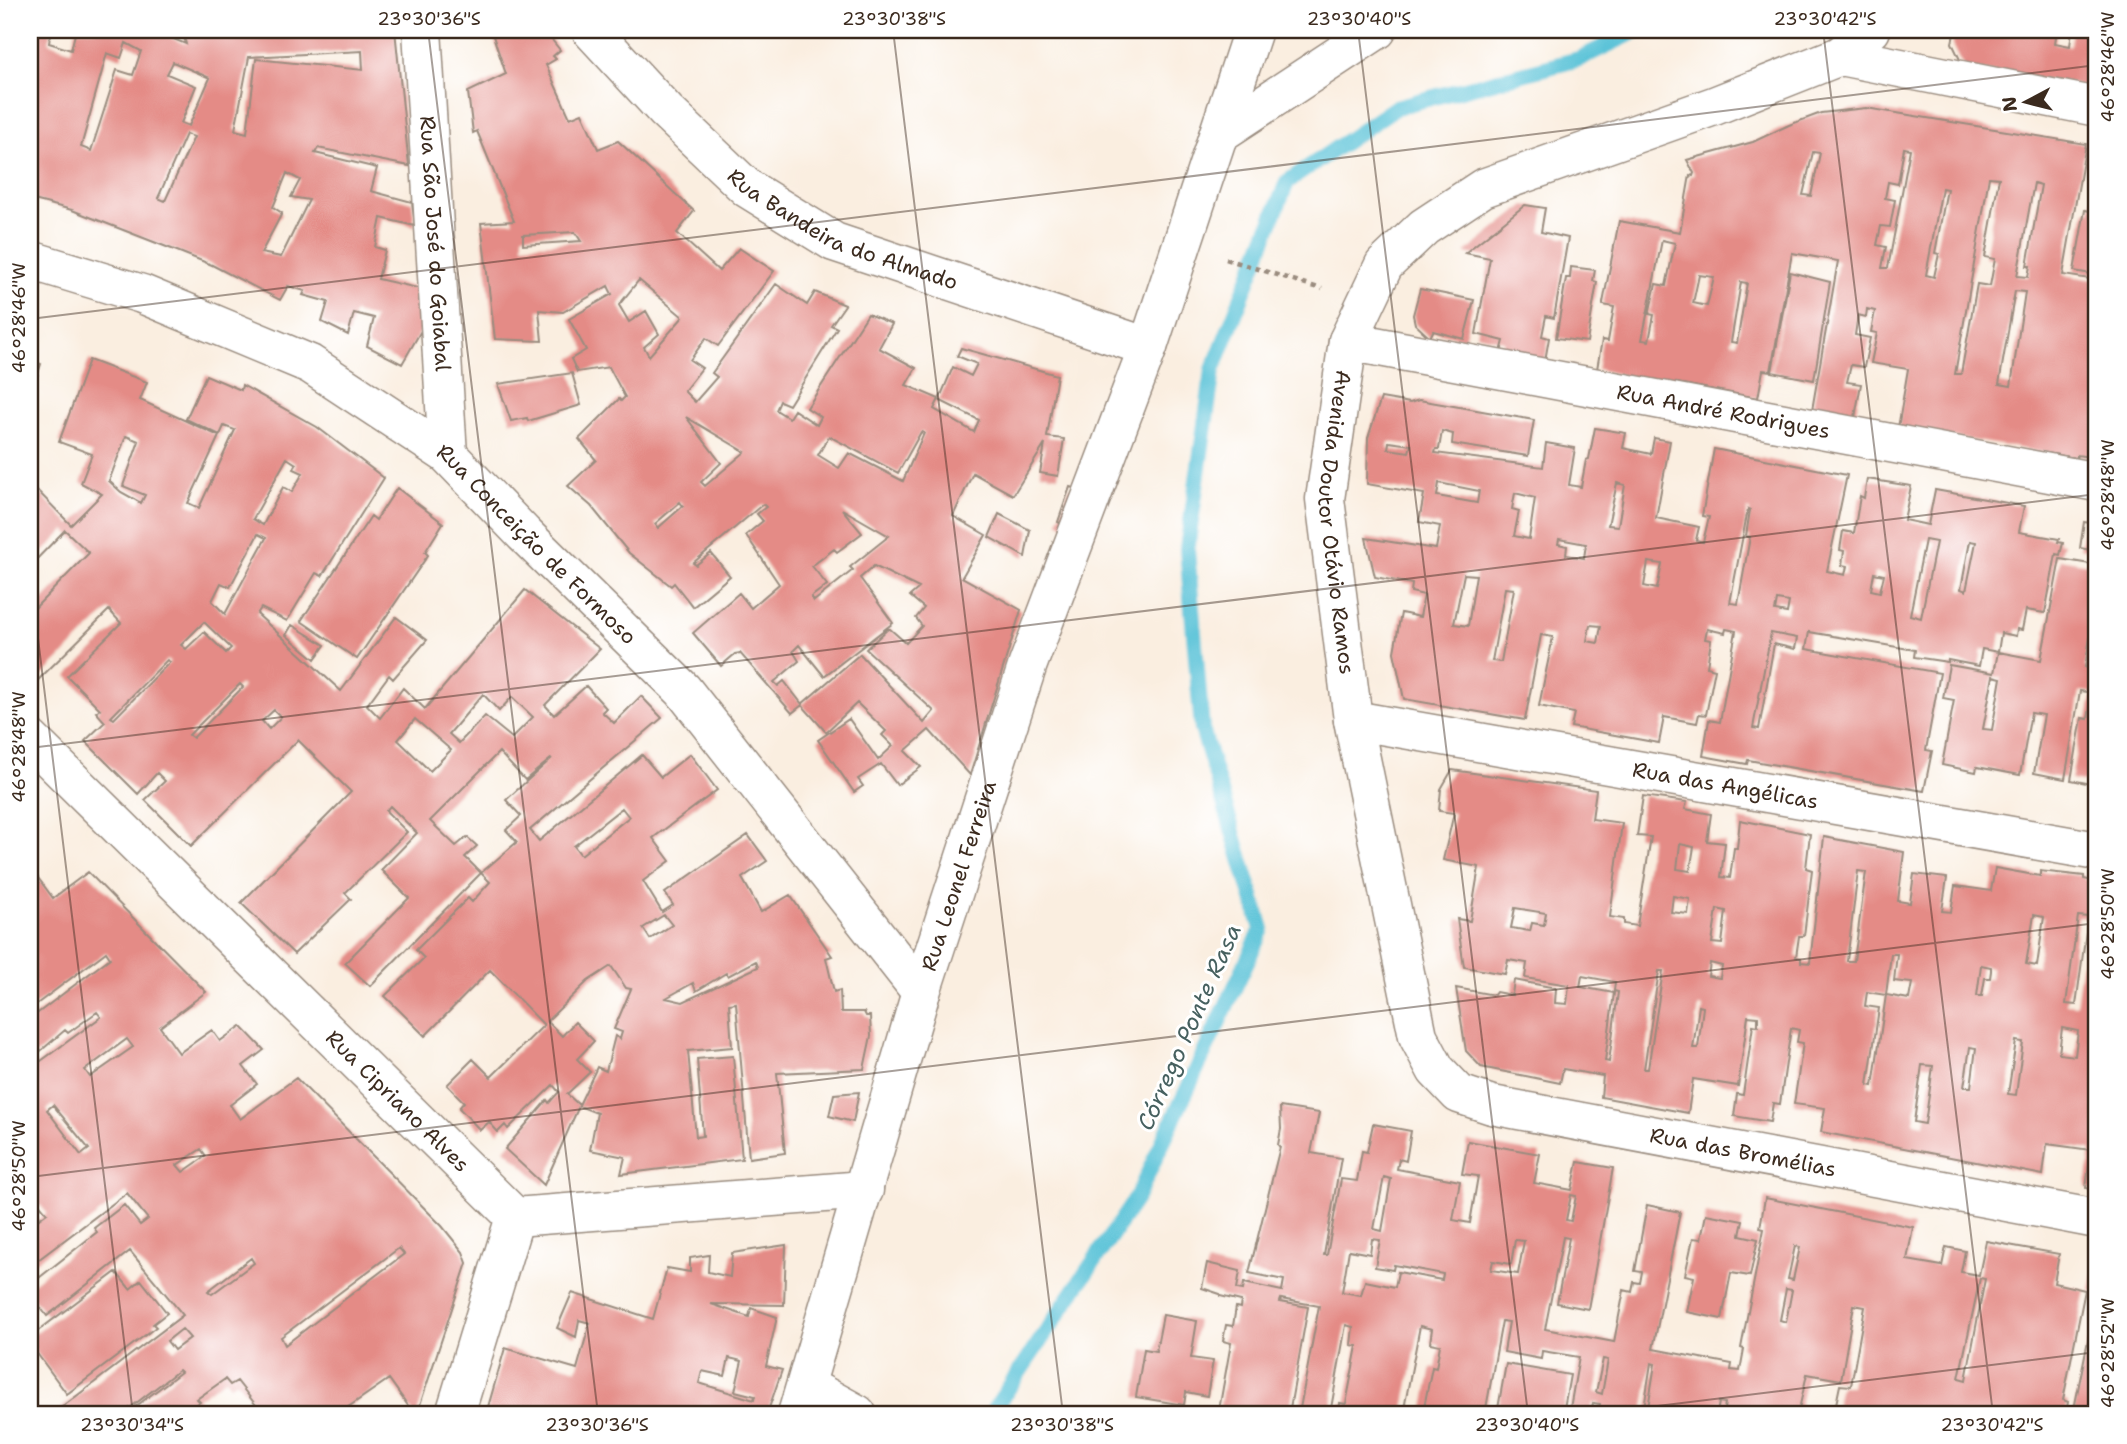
<svg xmlns="http://www.w3.org/2000/svg" width="2127" height="1444" viewBox="0 0 2127 1444" font-family="'Shantell Sans',sans-serif">
<rect width="100%" height="100%" fill="#fff"/>
<filter id="ink" filterUnits="userSpaceOnUse"><feTurbulence type="fractalNoise" baseFrequency=".0143" numOctaves="2"/><feDisplacementMap in="SourceGraphic" scale="14" xChannelSelector="R" yChannelSelector="G"/><feConvolveMatrix kernelMatrix="1 2 1 2 8 2 1 2 1" color-interpolation-filters="sRGB"/></filter>
<filter id="wash" filterUnits="userSpaceOnUse"><feTurbulence type="fractalNoise" baseFrequency=".00686" numOctaves="4" result="noise"/><feDisplacementMap in="SourceGraphic" scale="28" xChannelSelector="R" yChannelSelector="G"/><feGaussianBlur stdDeviation="1.57" result="paint"/><feColorMatrix in="noise" values="0 0 0 0 0 0 0 0 0 0 0 0 0 0 0 0 0 1.4 0 .05"/><feComposite in="paint" operator="in"/></filter>
<g filter="url(#wash)">
<rect width="100%" height="100%" fill="#faeee0"/>
<g fill="none" stroke-linecap="round" stroke-linejoin="round">
<!-- stream -->
<path stroke="#5bc3d8" stroke-width="16" d="M991 1414 1137 1197 1262 929 1202 729 1187 549 1213 370 1287 182 1396 107 1579 59 1638 30"/>
</g>
<g id="blocks">
<!-- building -->
<path fill="#e48b86" fill-rule="evenodd" d="M30 30H51L49 43 71 50 76 30H151L186 44 183 33H164V30H395L409 166 318 148 315 153 377 168 371 191 412 202 415 226 381 218 375 247 385 250 378 279 422 289V329L402 364 367 346 374 318 354 313 348 335 322 322 328 302 303 295 305 291 288 286 280 300 212 265 177 251 72 210 30 199ZM126 43 141 51 133 75 117 70 91 151 81 147 107 53 121 58ZM362 51 363 70 256 59 247 133 235 130 249 57ZM173 62 210 78 189 126 181 123 196 86 167 74ZM186 134 194 137 165 201 158 198ZM287 173 300 180 291 197 309 200 281 257 261 253 282 213 273 207Z
M491 30H544L560 50 553 56 556 59 546 65 570 118 582 113 598 149 618 141 694 211 677 233 719 271 739 248 774 271 718 346 706 338 690 360 702 368 684 391 695 402 717 377 712 373 776 284 807 305 815 292 845 305 831 325 837 328 789 405 780 401 776 410 789 418 794 410 817 425 821 417 807 408 868 314 892 324 879 348 916 368 906 385 939 399 934 409 974 432 979 420 939 400 953 367 971 376 977 364 957 356 961 348 1057 375 1047 437 1064 439 1058 476 1040 473 1045 444 1013 495 973 473 953 516 986 535 962 577 1021 610 970 775 929 730 905 751 921 767 897 785 881 764 858 779 863 786 854 792 818 740 849 719 878 760 893 746 882 735 886 731 857 703 826 732 802 705 792 713 740 653 735 654 721 666 693 633 739 593 751 608 779 584 746 535 763 521 757 514 766 507 763 504 693 563 696 565 711 553 730 576 693 607 674 583 671 586 629 553 591 506 568 486 596 460 579 439 619 399 621 401 625 397 609 367 577 372 571 359 586 350 569 319 612 294 608 286 563 312 539 310 542 341 495 339 481 223 514 221 477 131 473 133 468 92 506 74ZM575 232 581 241 523 245V235ZM639 280 683 317 649 356 644 347 659 334 646 311 629 322 619 305ZM686 417 745 452 705 486 701 482 721 463ZM921 432 924 433 903 481 849 453 839 468 818 455 829 436 898 473ZM680 502 683 506 658 528 655 524ZM842 509 889 536 850 567 853 570 814 601 811 597 827 585 812 566 834 549 837 552 862 533ZM874 566 919 588 910 596 924 608 916 618 922 626 906 643 889 628 866 649 934 711 924 723 860 654 802 704 784 681 778 686 774 682 799 661 793 651 799 645 824 676 893 623 860 578Z
M1955 30H2057L2055 43 2070 46 2072 30H2097V88L1964 68 1952 43Z
M1866 108 2086 144 2063 275 2097 280V458L2077 455 2076 458 1898 428 1908 369 1871 363 1877 333 1871 332 1875 311 1867 309 1866 317 1858 315 1855 335 1870 338 1864 367 1851 365 1847 382 1861 384 1855 417 1812 410 1838 261 1792 253 1771 371 1763 370 1758 398 1677 383 1676 389 1597 369 1602 340 1608 341 1614 307 1603 305V303L1619 221 1680 232 1690 175 1693 176 1694 173 1687 160 1753 142 1789 125 1821 113ZM1904 148 1910 149 1888 268H1882L1886 247 1877 245 1881 226 1890 227 1895 200 1885 198 1888 182 1898 184ZM1813 152 1820 153 1811 196 1803 195ZM1989 177 1999 178 1985 257 1995 259 1990 286 1977 284 1961 374H1955ZM2034 183 2041 185 2027 266H2030L2028 277 2017 276ZM1942 188 1947 189 1935 253 1939 254 1934 277 1926 275ZM1662 240 1675 243 1666 286 1656 284 1649 314 1654 315 1649 341 1642 340ZM1699 275 1714 277 1707 306 1693 303ZM1741 282 1747 283 1737 343 1731 342ZM2015 291 2025 292 2011 386 1999 384Z
M2096 178H2097V275L2074 271 2085 210 2090 211Z
M1525 205 1545 208 1541 232 1568 238 1554 318 1546 316 1542 336 1549 338 1545 361 1500 356 1504 341 1476 334 1490 258 1465 253Z
M1571 267 1595 270 1593 281 1597 282 1587 342 1556 338 1566 278H1570Z
M1790 272 1830 282 1814 380 1772 372Z
M1420 289 1474 300 1464 339 1433 331 1430 338 1415 324 1413 315Z
M30 360 41 364 30 397Z
M89 360 147 382 140 400 219 436 188 503 199 508 235 430 224 426 220 435 186 419 206 375 241 390 242 385 317 427 384 478 322 576 316 573 287 621 261 608 257 614 341 691 396 617 427 640 393 679 389 675 367 705 380 718 403 688 425 709 525 590 600 649 545 705 554 715 586 686 606 708 602 712 614 723 641 696 662 718 530 830 539 841 642 755 661 777 690 754 717 790 653 838 670 861 643 881 662 912 673 905 665 893 748 835 767 861 742 878 761 912 790 895 832 956 826 958 834 992 840 990 841 1012H864L866 1016H870L871 1036 864 1069 777 1073 785 1153 749 1158 736 1003 729 1004 732 1047 688 1051 696 1137 703 1136 697 1059 733 1056 742 1159 621 1174 625 1157 590 1150 597 1113 579 1106 544 1185 505 1149 547 1100 549 1103 559 1092 553 1085 508 1129 505 1125 498 1132 489 1122 480 1130 459 1108 464 1102 447 1085 473 1059 491 1077 544 1025 490 970 425 1036 385 996 424 958 416 950 468 898 472 902 490 882 481 873 370 986 345 963 409 898 381 870 417 833 390 806 386 811 407 832 345 893 351 899 294 954 241 903 351 792 298 740 191 846 145 800 165 781 157 773 138 794 85 741 105 722 96 712 100 709 67 676 121 623 109 610 30 688V613L89 553 65 530 30 566V483L71 525 102 494 81 483 92 454 59 442ZM126 436 139 441 123 486 145 495 141 503 121 492 109 481ZM287 458 296 464 294 469 303 473 292 492 283 487 263 525 253 519ZM258 534 266 538 225 614 212 601 221 583 230 587ZM204 622 231 648 226 653 204 632 186 649 181 645ZM167 660 170 662 114 719 111 717ZM240 684 243 687 193 738 189 735ZM483 694 499 711 512 697 533 717 512 738 485 716 459 743 449 734ZM274 710 281 717 269 729 262 721ZM415 719 451 750 430 771 398 740ZM499 752 525 780 552 758 506 800 521 816 506 830 517 842 481 873 465 857 477 846 467 837 456 846 430 821ZM622 808 629 817 581 855 574 846ZM664 915 672 925 650 939 643 928ZM756 961 758 967 683 1002 666 998 693 983 696 991 726 973 728 976ZM611 966 626 988 631 989 614 1029 622 1032 620 1039 615 1036 606 1071 597 1067 579 1105 567 1094 590 1072 577 1059 594 1041 575 1022 562 1036 547 1021 588 981Z
M572 373 581 405 528 421 527 418 511 421 498 384Z
M1381 398 1410 403 1419 400 1534 420 1528 456 1452 444 1453 434 1442 431 1439 449H1436L1435 453 1543 467 1546 443 1575 448 1569 485 1581 487 1586 460 1589 459 1595 428 1626 433 1623 448 1651 454 1654 438 1670 441 1656 518 1699 527 1696 540 1703 542 1709 517 1702 516 1714 449 1847 475 1827 571 1845 575 1847 566 1842 565 1844 551 1840 550 1843 531 1854 533 1860 496 1864 498 1867 479 1911 486 1904 520 1928 525 1935 490 2024 506 2019 532 2059 539 2058 542 2063 543 2060 555 2056 554 2045 613 2026 610 2022 630 2017 629 2016 636 2001 633 1998 652 2041 660 2060 559 2096 565 2091 592 2097 593V597L2085 667 2091 669 2097 645V785L2071 780 2082 718 2088 719 2093 693 2080 691 2065 779 2034 773 2044 715 2031 713 2020 775 1977 767 1976 772 1942 765 1954 700 1943 698 1949 665 1994 673 1998 652 1982 649 1979 666 1948 660V662L1914 657 1915 650 1809 632 1806 649 1940 673 1926 750 1932 751 1924 791 1748 760 1747 764 1703 756 1709 720 1720 722 1736 631 1726 629 1725 633 1707 629 1705 639 1711 640 1707 667 1715 669 1706 715 1699 714 1697 723 1664 717 1659 743 1571 727 1574 713 1539 706 1553 637 1541 635 1525 720 1404 699 1394 652 1401 613 1420 617 1424 595 1411 592 1412 584 1375 577 1366 538 1436 549 1440 526 1419 522 1424 494 1367 484 1368 438ZM1389 442 1411 445 1409 452 1388 449ZM1439 483 1479 491 1477 503 1437 496ZM1617 483 1625 485 1618 526 1608 525ZM1515 493 1535 498 1529 539 1514 536 1519 511 1512 509ZM1748 509 1750 510 1746 536 1750 537 1738 604 1730 603ZM1559 539 1586 544 1584 558 1566 555 1567 546 1558 544ZM1925 540 1936 542 1921 618 1910 615ZM1970 541 1976 542 1966 591 1961 589ZM1648 562 1662 564 1657 589 1644 586ZM1874 573 1884 575 1880 592 1871 590ZM1464 574 1476 575 1468 626 1454 624ZM1505 588 1514 589 1501 662 1492 661ZM1777 600 1789 602 1787 613 1775 611ZM1590 625 1601 626 1598 643 1587 641ZM1771 633 1797 638 1795 649 1774 644 1759 729 1753 728ZM1993 676 2001 678 1992 730 1983 729Z
M1070 487 1080 490 1069 528 1058 522Z
M397 488 443 523 425 552 428 555 357 659 301 621 371 516 376 520Z
M999 514 1030 530 1025 557 989 537Z
M2084 522 2097 524 2096 551 2080 548Z
M292 625 325 645 315 659 286 635Z
M1452 770 1596 790 1592 819 1622 823 1610 917 1624 919V924L1637 926 1651 837 1637 836 1643 796 1687 802 1685 809 1711 814 1707 841 1725 843 1721 877 1730 878 1734 848H1737L1740 820 1810 834 1806 868 1812 870 1804 936H1799L1796 957 1801 958V962L1810 963 1824 837 1904 852 1898 901 1910 903 1914 874 1947 878 1942 911 1951 912 1955 886 1991 891 1995 868 2040 876V871L2084 876V879L2097 882V1190L2086 1188 2091 1150 2047 1144 2043 1175 1821 1132 1825 1108 1794 1104 1803 1043 1797 1042 1799 1030 1791 1028 1780 1104 1773 1103 1770 1122 1734 1116 1737 1094 1743 1095 1753 1025 1758 1026V1017L1748 1016 1738 1086 1693 1079 1688 1113 1601 1097 1603 1076 1563 1069 1560 1083 1481 1067 1466 1051 1456 988 1494 995 1496 992 1512 995 1514 980 1556 988 1555 1003 1567 1004 1569 985 1525 978 1527 963 1508 960 1505 974 1464 967 1457 919 1470 921 1479 867 1443 860 1454 813 1439 811 1441 789ZM1680 844 1694 847 1690 871 1677 869ZM1858 871 1866 872 1854 961H1847ZM1673 896 1690 899 1688 914 1671 912ZM1515 908 1546 913 1544 925 1532 923 1530 931 1511 928ZM1717 909 1726 911 1722 944 1712 943ZM2034 915 2044 917 2037 966 2026 964ZM2078 916 2088 917 2076 1005 2066 1004ZM1891 954H1897L1894 981 1912 983 1909 999 1886 995ZM1710 963 1722 966 1720 978 1708 976ZM1981 965 1991 967V971L1990 978H1985L1982 996H1977ZM1659 971H1663L1648 1069H1644ZM1582 976 1615 982 1614 991 1618 992 1609 1062 1605 1061 1614 993 1580 987ZM1867 992 1886 995 1873 1086 1868 1085 1879 1008 1865 1006ZM1699 1006 1703 1007 1698 1048H1693ZM2062 1028 2078 1031 2075 1056 2059 1054ZM2016 1041 2023 1042 2016 1095 2008 1094ZM1970 1047 1976 1048 1971 1087H1964ZM1922 1065 1933 1066 1925 1124 1914 1122Z
M30 867 53 898 88 872 206 992 160 1027 179 1053 212 1030 220 1041 241 1026 264 1050 243 1066 257 1084 230 1105 240 1119 296 1078 442 1226 463 1252 467 1263 417 1414H414L389 1379 338 1414H263L237 1381 230 1385 225 1379 197 1399 200 1402 184 1414H126L181 1372 179 1370 122 1414H53L183 1315 130 1251 47 1316 30 1294V1285L97 1232 94 1228 124 1205 140 1225 148 1219 127 1193 30 1266V1069L101 1017 97 1012 68 1033 65 1030 30 1060V1019L110 958 106 952 30 1009V924L32 922 30 919ZM127 1039 133 1047 90 1077 85 1070ZM53 1105 89 1149 81 1155 47 1110ZM201 1149 206 1156 183 1172 177 1165ZM40 1205 47 1213 36 1221 30 1212ZM399 1248 404 1254 285 1345 281 1337ZM251 1258 254 1263 212 1294 208 1291ZM182 1329 190 1338 174 1350 167 1341Z
M859 1092 853 1122 829 1116 834 1094Z
M1280 1107 1319 1113 1311 1153 1341 1158 1324 1255H1327L1341 1179 1357 1181 1362 1151 1367 1152 1373 1124 1411 1131 1406 1161 1399 1159 1397 1169 1460 1181 1453 1220 1470 1223 1478 1176 1462 1174 1468 1141 1540 1154 1534 1183 1572 1190 1578 1162 1613 1168 1588 1309 1557 1303 1569 1238 1563 1237 1545 1329 1614 1342 1624 1290 1632 1292 1634 1282 1640 1283 1642 1272 1635 1271 1647 1205 1680 1212 1653 1349 1732 1364 1731 1370 1740 1371 1744 1349 1741 1348 1764 1229 1760 1228 1765 1198 1913 1227 1907 1260 1942 1266 1946 1247 1965 1251 1961 1272 1979 1275 1986 1241 2059 1254 2054 1283 2085 1290 2063 1400 2068 1402 2066 1414H1834L1840 1385 1851 1386 1865 1307 1854 1305 1841 1380 1807 1374 1798 1414H1727L1728 1410 1724 1409 1725 1403 1719 1402 1717 1414H1647L1655 1364 1651 1363 1643 1414H1598L1600 1404 1593 1403 1591 1414H1569L1579 1357 1542 1351 1541 1359 1504 1352 1509 1322 1502 1321 1485 1414H1416L1417 1411 1423 1412 1432 1367 1436 1368 1440 1345 1430 1343 1432 1329 1420 1326 1403 1414H1339L1340 1403 1346 1404 1357 1346 1351 1345 1353 1327 1346 1325 1330 1414H1299L1319 1306 1281 1299 1280 1302 1308 1307 1289 1414H1242L1219 1410 1231 1343 1223 1341 1226 1325 1233 1326 1236 1307 1240 1308 1241 1301 1220 1296V1294L1202 1288 1207 1263 1240 1271 1237 1289 1243 1290 1244 1283 1282 1291 1284 1280 1249 1273 1280 1147 1278 1145 1281 1129ZM1384 1177 1391 1179 1382 1231 1374 1229ZM1571 1195 1576 1196 1571 1221 1566 1220ZM1372 1239 1380 1240 1375 1267 1393 1270 1394 1265 1443 1274 1442 1280 1398 1272 1395 1287 1365 1281 1361 1295 1342 1292 1349 1250 1370 1254ZM1515 1240 1524 1241 1518 1274 1491 1270 1493 1261 1511 1264ZM1795 1246 1800 1247 1793 1280 1788 1279ZM1980 1278 1985 1279 1966 1380 1959 1378ZM1786 1289 1792 1290 1786 1322 1780 1320ZM1603 1359 1608 1360 1602 1394 1596 1392Z
M1706 1214 1743 1221 1740 1235 1758 1239 1750 1276 1731 1273 1722 1319 1687 1312 1694 1277 1685 1275 1693 1238 1701 1239Z
M786 1245 784 1305 711 1304 749 1317 751 1308 777 1317 766 1366 782 1370 767 1414H486L505 1348 577 1369 590 1323 579 1320 576 1337 557 1328 572 1293 653 1319 667 1268 690 1272V1258L709 1255 708 1272 730 1277 732 1253ZM729 1358 742 1361 735 1391 755 1396 754 1400 699 1383 702 1371 725 1376Z
M2096 1261 2097 1262V1292L2090 1291Z
M116 1272 130 1289 141 1280 167 1313 153 1324 156 1327 67 1394 30 1344V1337Z
M2096 1301 2097 1414H2073Z
M1163 1315 1197 1321 1191 1358 1213 1361 1207 1396 1186 1392 1184 1405 1136 1397 1144 1349 1156 1351Z
M1506 1364 1570 1375 1563 1414H1497Z"/>
</g>
</g>
<g filter="url(#ink)">
<use href="#blocks" fill-opacity="0" stroke="#9a8c7f" stroke-width="2"/>
<g fill="none" stroke-linecap="round" stroke-linejoin="round">
<defs>
<g id="minor">
<path id="s1" d="M422 30 448 455"/>
<path id="s2" d="M591 30 666 111 747 188 834 242 1148 347"/>
<path id="s3" d="M1871 30 1840 56 1714 106 1483 188 1424 227 1384 265 1348 341 1325 499 1353 720 1418 1036 1436 1070 1459 1094 1492 1105 2097 1219"/>
<path d="M1840 56 2097 107"/>
<path d="M1219 134 1377 30"/>
<path id="s4" d="M30 260 142 294 310 364 448 455 524 534 683 690 921 992"/>
<path id="s5" d="M1348 341 2097 482"/>
<path id="s6" d="M1353 720 2097 851"/>
<path id="s7" d="M30 739 515 1217 864 1190"/>
<path d="M806 1386 857 1414"/>
<path d="M455 1414 515 1217"/>
<path id="s8" d="M797 1414 921 992 1028 664 1148 347 1253 30"/>
</g>
</defs>
<!-- minor casing -->
<use href="#minor" stroke="#9a8c7f" stroke-width="41"/>
<!-- path -->
<path stroke="#9a8c7f" stroke-width="4.5" stroke-dasharray="5 5" stroke-linecap="butt" d="M1226 259 1322 289"/>
<!-- minor -->
<use href="#minor" stroke="#fff" stroke-width="38"/>
</g>
</g>
<!-- ticks -->
<path fill="none" stroke="#3b2a1e" stroke-width="2" stroke-opacity="0.45" d="M428 30 598 1414M893 30 1063 1414M1358 30 1528 1414M1823 30 1993 1414M30 319 2097 65M30 573 133 1414M30 748 2097 494M30 1177 2097 923M1592 1414 2097 1352"/>
<g text-anchor="middle" stroke-width="6" stroke-linejoin="round" paint-order="stroke">
<!-- street labels -->
<g font-size="21" fill="#3b2a1e" stroke="#fff">
<text dy="7" stroke="none"><textPath href="#s2" startOffset="327">Rua Bandeira do Almado</textPath></text>
<text dy="7" stroke="none"><textPath href="#s1" startOffset="214">Rua São José do Goiabal</textPath></text>
<text dy="7" stroke="none"><textPath href="#s5" startOffset="382">Rua André Rodrigues</textPath></text>
<text dy="7" stroke="none"><textPath href="#s3" startOffset="814">Avenida Doutor Otávio Ramos</textPath></text>
<text dy="7" stroke="none"><textPath href="#s4" startOffset="590">Rua Conceição de Formoso</textPath></text>
<text dy="7" stroke="none"><textPath href="#s6" startOffset="378">Rua das Angélicas</textPath></text>
<text dy="7" stroke="none"><textPath href="#s8" startOffset="562">Rua Leonel Ferreira</textPath></text>
<text dy="7" stroke="none"><textPath href="#s7" startOffset="516">Rua Cipriano Alves</textPath></text>
<text dy="7" stroke="none"><textPath href="#s3" startOffset="1698">Rua das Bromélias</textPath></text>
</g>
<!-- water labels -->
<g font-size="23" font-style="italic" fill="#46605f" stroke="#fff">
<text transform="translate(1189 1027) rotate(-66)" y="8">Córrego Ponte Rasa</text>
</g>
</g>
<!-- margin -->
<rect width="2127" height="1444" fill="none" stroke="#fff" stroke-width="77"/>
<!-- north arrow -->
<g transform="translate(2026 102) rotate(263)" stroke="#ffffff" stroke-width="5" paint-order="stroke">
<path d="M0-5L12 26L0 18L-12 26Z" fill="#3b2a1e"/>
<text y="-10" font-size="19" font-weight="bold" text-anchor="middle" fill="#3b2a1e">N</text>
</g>
<rect x="38" y="38" width="2050" height="1368" fill="none" stroke="#3b2a1e" stroke-width="2.5"/>
<g font-size="18" text-anchor="middle" fill="#3b2a1e">
<text x="429" y="25">23°30'36"S</text>
<text x="894" y="25">23°30'38"S</text>
<text x="1359" y="25">23°30'40"S</text>
<text x="1825" y="25">23°30'42"S</text>
<text transform="translate(2108 67) rotate(-90)" y="6">46°28'46"W</text>
<text transform="translate(19 318) rotate(-90)" y="6">46°28'46"W</text>
<text transform="translate(2108 495) rotate(-90)" y="6">46°28'48"W</text>
<text transform="translate(19 747) rotate(-90)" y="6">46°28'48"W</text>
<text transform="translate(2108 924) rotate(-90)" y="6">46°28'50"W</text>
<text transform="translate(19 1176) rotate(-90)" y="6">46°28'50"W</text>
<text transform="translate(2108 1353) rotate(-90)" y="6">46°28'52"W</text>
<text x="132" y="1431">23°30'34"S</text>
<text x="597" y="1431">23°30'36"S</text>
<text x="1062" y="1431">23°30'38"S</text>
<text x="1527" y="1431">23°30'40"S</text>
<text x="1992" y="1431">23°30'42"S</text>
</g>
</svg>
